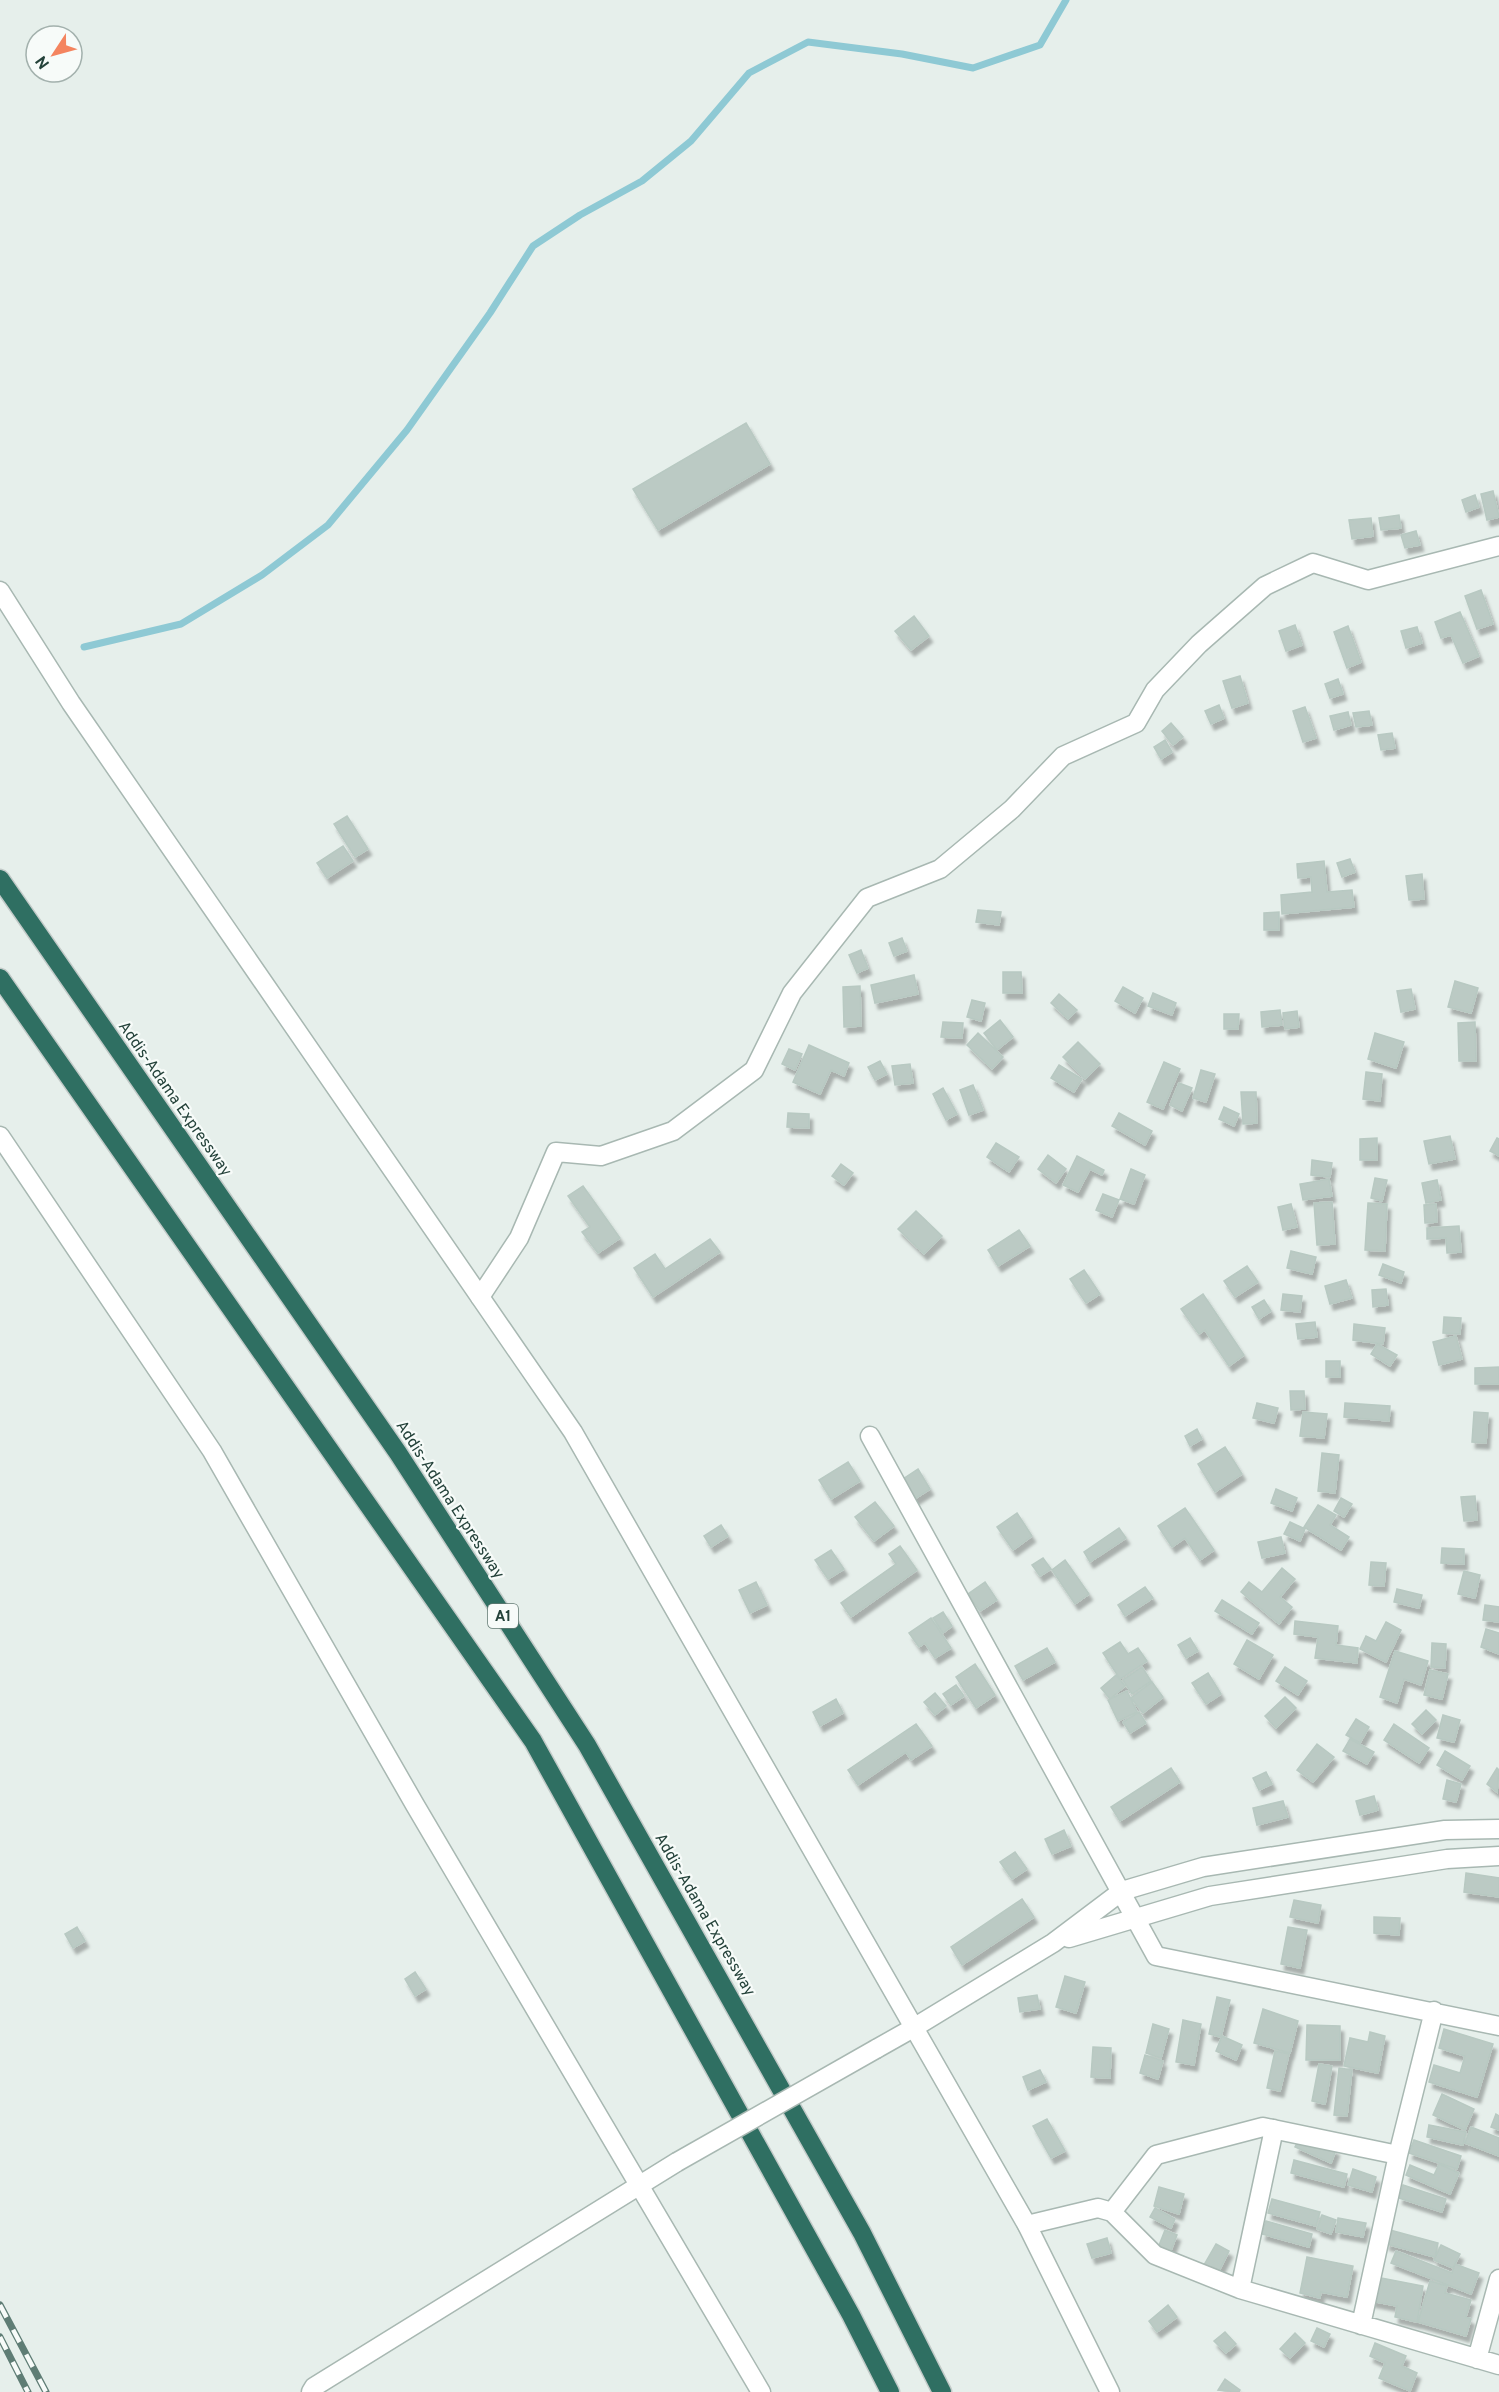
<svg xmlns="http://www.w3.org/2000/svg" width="1499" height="2392" viewBox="0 0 1499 2392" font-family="Overpass,sans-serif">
<defs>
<filter id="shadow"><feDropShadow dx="3.5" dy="6" stdDeviation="1.5" flood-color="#0004"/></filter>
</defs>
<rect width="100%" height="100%" fill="#e6efeb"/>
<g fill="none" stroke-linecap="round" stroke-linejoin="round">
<!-- stream -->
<path stroke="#8ec9d4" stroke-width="7" d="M84 647 181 624 262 575 328 525 407 430 490 313 533 246 580 215 642 181 691 141 749 73 808 42 902 54 973 68 1040 45 1066 0"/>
</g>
<!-- building -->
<path fill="#bbcac4" stroke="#b8c9c2" stroke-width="1.5" filter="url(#shadow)" d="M746 423 770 464 658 530 633 489Z
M1493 491 1499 517 1487 520 1481 494Z
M1475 495 1479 507 1466 512 1462 500Z
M1399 515 1401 528 1381 530 1379 518Z
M1371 518 1373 536 1352 539 1349 520Z
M1416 531 1420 545 1405 548 1401 535Z
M1481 590 1493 624 1477 629 1465 596Z
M1460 612 1479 656 1463 663 1451 635 1441 638 1435 622Z
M914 616 929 636 911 650 895 631Z
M1295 625 1302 645 1286 651 1279 631Z
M1348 626 1361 662 1347 668 1334 632Z
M1417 627 1422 643 1406 648 1401 631Z
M1240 676 1248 703 1232 708 1223 681Z
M1338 679 1343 694 1330 698 1325 684Z
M1219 705 1224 718 1211 724 1205 711Z
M1305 707 1316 738 1303 742 1293 711Z
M1369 711 1372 725 1356 727 1353 713Z
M1348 712 1351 725 1334 730 1330 716Z
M1171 723 1183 737 1173 745 1162 731Z
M1392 733 1395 748 1381 750 1378 735Z
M1165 740 1172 752 1161 759 1154 747Z
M347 816 368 849 355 857 334 824Z
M343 846 353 861 327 878 317 863Z
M1350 859 1355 872 1342 877 1337 863Z
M1324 861 1327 892 1352 890 1354 907 1282 914 1281 895 1312 892 1311 877 1298 878 1297 864Z
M1422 874 1424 899 1409 900 1406 876Z
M978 910 1001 912 999 925 976 922Z
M1279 912V930H1264V913Z
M902 938 907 951 894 956 889 943Z
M861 950 868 968 857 973 849 955Z
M1003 972H1021L1022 993H1003Z
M914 975 918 994 875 1003 871 985Z
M1455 981 1478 988 1471 1013 1448 1007Z
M860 986 861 1026 844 1027 843 987Z
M1123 987 1143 998 1135 1013 1115 1001Z
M1411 989 1415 1009 1401 1012 1397 991Z
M1153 993 1176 1003 1172 1015 1148 1006Z
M1059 994 1077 1010 1068 1019 1051 1003Z
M972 1000 985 1003 981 1021 967 1017Z
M1280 1010 1282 1025 1262 1027 1261 1012Z
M1297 1011 1299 1027 1285 1029 1283 1013Z
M1224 1014H1239L1238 1029H1224Z
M1000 1020 1013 1037 997 1050 984 1033Z
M943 1022 963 1023 962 1038 941 1037Z
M1475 1022 1476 1061H1459L1458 1023Z
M978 1033 1003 1057 992 1069 967 1045Z
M1375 1033 1404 1042 1396 1068 1368 1059Z
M1078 1042 1100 1064 1085 1079 1063 1057Z
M809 1045 849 1063 844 1076 831 1070 820 1094 793 1082Z
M789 1049 802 1054 795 1070 782 1064Z
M880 1061 887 1074 875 1080 868 1067Z
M1164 1062 1180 1069 1163 1109 1147 1102Z
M910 1064 913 1083 895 1085 892 1066Z
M1059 1065 1082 1079 1074 1092 1051 1078Z
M1201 1070 1215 1074 1206 1102 1193 1098Z
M1366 1072 1382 1074 1380 1101 1363 1099Z
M1179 1083 1192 1088 1182 1111 1170 1105Z
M973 1085 983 1110 969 1115 960 1090Z
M943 1088 957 1114 946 1120 933 1094Z
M1241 1092H1256L1257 1123 1243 1124Z
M1224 1107 1239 1114 1234 1126 1219 1119Z
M788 1113 809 1114V1128L787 1127Z
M1119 1113 1152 1131 1145 1145 1112 1126Z
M1450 1136 1455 1159 1429 1164 1424 1141Z
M1377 1138V1160H1360V1139Z
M1497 1138 1499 1139V1156L1490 1151Z
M996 1143 1019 1157 1009 1172 987 1157Z
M1048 1155 1066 1169 1056 1183 1038 1169Z
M1077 1156 1104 1170 1102 1175 1090 1169 1078 1192 1063 1185Z
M1312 1160 1332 1163 1330 1177 1311 1175Z
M841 1164 853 1173 844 1185 832 1176Z
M1131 1169 1145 1175 1134 1204 1120 1199Z
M1375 1178 1387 1180 1382 1201 1371 1198Z
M1329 1179 1332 1196 1303 1200 1300 1184Z
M1437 1180 1441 1200 1426 1203 1422 1183Z
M583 1186 620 1238 598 1253 582 1232 590 1227 568 1196Z
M1103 1194 1119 1200 1112 1217 1096 1210Z
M1332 1202 1335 1244 1317 1245 1314 1203Z
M1368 1203 1387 1204 1385 1251 1365 1250Z
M1291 1204 1297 1227 1283 1230 1278 1207Z
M1436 1204 1437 1222 1425 1223 1424 1205Z
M916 1211 942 1236 924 1254 898 1229Z
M1459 1226 1461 1252 1447 1253 1446 1238 1427 1239V1228Z
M1019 1230 1030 1246 998 1266 988 1250Z
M710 1239 720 1252 653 1297 634 1268 655 1254 665 1269Z
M1291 1251 1316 1257 1312 1274 1287 1268Z
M1383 1264 1404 1272 1401 1283 1379 1275Z
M1247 1266 1258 1282 1235 1297 1224 1281Z
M1084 1270 1100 1294 1086 1303 1070 1279Z
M1346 1280 1352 1298 1330 1304 1325 1286Z
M1386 1289 1388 1305 1373 1307 1372 1290Z
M1203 1294 1244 1355 1229 1366 1205 1330 1199 1334 1181 1309Z
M1283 1294 1302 1296 1300 1312 1281 1310Z
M1264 1300 1271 1311 1259 1319 1252 1307Z
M1444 1317 1461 1318 1460 1334 1443 1333Z
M1315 1322 1317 1337 1298 1339 1296 1324Z
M1354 1324 1385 1328 1383 1344 1353 1340Z
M1456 1336 1462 1359 1439 1365 1433 1342Z
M1377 1344 1397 1355 1390 1366 1371 1354Z
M1326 1361H1340V1377H1326Z
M1499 1367V1384H1475V1368Z
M1290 1391H1304L1305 1409 1291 1410Z
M1257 1403 1278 1408 1274 1423 1253 1418Z
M1345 1403 1390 1406 1389 1421 1344 1417Z
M1303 1412 1327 1414 1324 1438 1300 1436Z
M1474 1412 1488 1413 1486 1443 1472 1442Z
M1197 1429 1202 1439 1190 1446 1185 1436Z
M1225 1447 1242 1474 1215 1492 1198 1464Z
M1322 1453 1339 1455 1335 1493 1318 1491Z
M848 1462 860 1481 831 1499 819 1480Z
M918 1469 930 1489 913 1500 900 1481Z
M1276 1489 1297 1498 1292 1511 1271 1503Z
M1475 1496 1477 1520 1464 1521 1461 1497Z
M1341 1498 1352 1504 1344 1517 1334 1511Z
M875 1502 894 1526 874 1541 855 1517Z
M1318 1505 1336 1515 1330 1525 1349 1537 1341 1550 1304 1527Z
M1185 1508 1214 1550 1200 1560 1185 1538 1172 1547 1158 1526Z
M1017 1513 1032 1536 1013 1550 997 1527Z
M1290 1522 1305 1529 1300 1541 1284 1534Z
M721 1525 728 1536 711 1547 704 1536Z
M1119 1528 1126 1538 1090 1562 1084 1552Z
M1281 1537 1285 1553 1262 1558 1258 1542Z
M900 1546 917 1570 851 1617 841 1603 896 1564 889 1554Z
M1442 1548 1464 1549V1564L1441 1563Z
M831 1550 844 1569 828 1579 815 1560Z
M1043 1558 1051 1569 1040 1576 1032 1565Z
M1065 1560 1089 1594 1075 1604 1052 1570Z
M1371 1562 1386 1563 1384 1586 1369 1585Z
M1282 1568 1295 1579 1280 1597 1292 1607 1279 1624 1241 1592 1249 1582 1262 1592Z
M1464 1571 1480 1575 1475 1598 1458 1594Z
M756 1582 767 1605 750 1613 739 1590Z
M985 1582 997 1600 980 1611 968 1594Z
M1145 1587 1153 1598 1125 1616 1118 1605Z
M1397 1589 1422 1595 1419 1608 1394 1602Z
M1222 1600 1259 1623 1252 1634 1215 1611Z
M1485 1605 1499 1607V1622L1483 1620Z
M943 1612 952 1626 943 1633 933 1618Z
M931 1618 951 1648 935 1658 925 1643 919 1647 909 1633Z
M1295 1621 1338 1626 1336 1645 1358 1648 1357 1663 1315 1658 1318 1637 1294 1634Z
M1386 1622 1401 1630 1386 1662 1360 1649 1366 1636 1376 1641Z
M1486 1629 1499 1633V1654L1481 1647Z
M1190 1638 1198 1651 1186 1658 1178 1645Z
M1247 1640 1273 1655 1259 1679 1234 1664Z
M1120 1642 1128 1654 1138 1648 1147 1661 1120 1679 1103 1653Z
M1432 1643 1446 1644 1445 1668 1431 1667Z
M1047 1648 1055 1662 1023 1680 1015 1666Z
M1395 1651 1428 1661 1421 1685 1404 1679 1397 1703 1380 1697Z
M975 1664 995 1695 976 1708 956 1677Z
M1142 1667 1151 1681 1132 1694 1123 1680Z
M1285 1667 1307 1681 1298 1695 1276 1681Z
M1430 1670 1448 1674 1442 1699 1424 1695Z
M1208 1673 1221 1694 1206 1704 1192 1683Z
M1116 1675 1125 1686 1110 1699 1101 1688Z
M1152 1682 1163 1697 1143 1713 1131 1698Z
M956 1685 964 1696 951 1705 943 1694Z
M1127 1691 1137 1712 1118 1721 1108 1700Z
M935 1693 946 1706 935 1715 924 1702Z
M1285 1697 1296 1708 1276 1728 1265 1716Z
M836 1699 843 1713 820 1726 813 1712Z
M1426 1710 1436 1720 1422 1734 1412 1724Z
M1139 1712 1146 1723 1130 1733 1123 1722Z
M1443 1715 1460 1720 1454 1742 1437 1738Z
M1356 1719 1369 1727 1360 1743 1346 1735Z
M916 1724 932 1746 911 1760 906 1752 858 1785 848 1770Z
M1394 1724 1429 1748 1419 1763 1384 1740Z
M1350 1739 1374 1752 1367 1764 1343 1751Z
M1317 1744 1334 1757 1313 1782 1297 1770Z
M1445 1751 1470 1766 1462 1780 1437 1765Z
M1171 1768 1180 1782 1120 1821 1111 1807Z
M1497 1768 1499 1770 1497 1792 1487 1784Z
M1266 1772 1272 1784 1259 1790 1253 1778Z
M1447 1780 1461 1784 1456 1802 1443 1799Z
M1374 1796 1378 1810 1360 1815 1356 1801Z
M1283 1801 1288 1817 1257 1825 1253 1808Z
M1064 1830 1071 1846 1052 1854 1045 1839Z
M1015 1852 1027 1869 1012 1879 1000 1862Z
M1466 1873 1499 1878V1897L1464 1892Z
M1022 1899 1034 1917 962 1965 951 1947Z
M1294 1900 1321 1905 1318 1923 1290 1917Z
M1374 1917 1400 1918 1399 1935 1374 1933Z
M77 1927 85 1941 73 1948 65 1934Z
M1288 1927 1307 1930 1300 1968 1281 1964Z
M415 1972 426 1989 415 1996 405 1979Z
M1065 1976 1085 1982 1076 2013 1056 2007Z
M1037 1995 1040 2009 1020 2012 1018 1998Z
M1217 1997 1230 2000 1221 2037 1209 2034Z
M1263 2009 1298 2021 1290 2053 1254 2043Z
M1183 2020 1201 2024 1194 2065 1176 2062Z
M1153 2024 1169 2029 1161 2058 1146 2053Z
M1307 2025 1340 2026V2060H1306Z
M1444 2029 1493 2044 1477 2097 1429 2082 1434 2065 1460 2073 1465 2056 1439 2048Z
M1370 2032 1385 2036 1378 2073 1344 2066 1350 2038 1368 2042Z
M1222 2036 1242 2045 1236 2060 1216 2051Z
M1093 2047 1111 2048 1110 2078 1091 2077Z
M1275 2051 1289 2054 1280 2091 1267 2088Z
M1145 2055 1163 2061 1158 2079 1140 2073Z
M1319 2064 1332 2066 1325 2104 1312 2101Z
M1339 2068 1352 2070 1347 2116 1334 2115Z
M1040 2070 1046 2082 1028 2090 1023 2077Z
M1442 2094 1474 2109 1465 2130 1433 2115Z
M1496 2114 1499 2116V2130L1491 2127Z
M1047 2119 1065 2151 1051 2158 1033 2126Z
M1429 2125 1466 2132 1463 2145 1427 2137Z
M1471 2127 1499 2138V2156L1465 2143Z
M1302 2134 1336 2150 1331 2163 1295 2147Z
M1414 2140 1461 2156 1457 2169 1409 2153Z
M1294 2160 1347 2174 1344 2187 1291 2173Z
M1439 2164 1459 2173 1450 2194 1406 2175 1410 2165 1434 2175Z
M1353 2169 1376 2177 1372 2192 1348 2185Z
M1403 2185 1446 2199 1442 2212 1399 2198Z
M1159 2187 1184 2194 1179 2214 1154 2206Z
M1272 2199 1320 2212 1316 2226 1268 2213Z
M1155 2208 1175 2219 1171 2228 1150 2217Z
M1322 2215 1336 2220 1331 2234 1317 2229Z
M1338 2218 1366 2223 1363 2237 1336 2232Z
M1266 2221 1312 2234 1309 2247 1262 2234Z
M1165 2230 1177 2235 1168 2258 1156 2253Z
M1390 2230 1438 2243 1435 2257 1386 2244Z
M1107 2238 1111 2253 1092 2258 1087 2244Z
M1216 2244 1229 2251 1218 2273 1204 2265Z
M1441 2245 1460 2254 1453 2268 1434 2260Z
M1396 2251 1452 2273 1455 2264 1479 2273 1471 2294 1391 2263Z
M1307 2257 1353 2266 1347 2297 1321 2292 1320 2298 1300 2293Z
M1376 2277 1423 2286 1417 2322 1395 2317 1397 2306 1371 2301Z
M1430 2281 1447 2286 1445 2293 1471 2300 1466 2317 1471 2319 1466 2336 1418 2322Z
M1168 2305 1177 2317 1157 2332 1149 2321Z
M1317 2328 1330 2334 1324 2347 1311 2341Z
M1225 2332 1236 2344 1226 2353 1214 2341Z
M1295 2333 1305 2343 1290 2358 1280 2349Z
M1375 2343 1406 2356 1402 2366 1417 2373 1410 2391 1379 2378 1385 2363 1370 2356Z
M1225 2379 1240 2390 1239 2392 1218 2390Z"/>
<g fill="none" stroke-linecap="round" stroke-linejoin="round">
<defs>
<path id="minor" d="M480 1297 519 1238 556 1152 601 1156 673 1131 754 1070 792 993 867 898 940 869 1012 809 1063 756 1136 723 1155 690 1199 644 1265 586 1313 563 1368 580 1499 546
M870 1436 1156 1956 1499 2026
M876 2049 915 2027
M1112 2212 1156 2155 1263 2127 1398 2155
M1027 2225 1098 2208 1112 2212 1155 2255 1240 2289 1499 2365
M1240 2289 1274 2129
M1361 2325 1398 2155 1434 2011
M1477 2359 1499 2279
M311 2392 314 2387 677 2162"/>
<path id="tertiary" d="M0 591 71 703 573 1432 1027 2225 1110 2392
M0 1136 212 1451 415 1805 761 2392
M1069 1938 1210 1896 1447 1859 1499 1856
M915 2027 1053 1943 1122 1891 1203 1867 1445 1830 1499 1829"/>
<path id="motorway" d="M0 879 398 1453 587 1745 862 2233 942 2392
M0 978 533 1741 851 2315 890 2392"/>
</defs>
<!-- minor casing -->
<use href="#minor" stroke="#a8b8b2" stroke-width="21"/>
<!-- tertiary casing -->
<use href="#tertiary" stroke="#a8b8b2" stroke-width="21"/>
<!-- motorway casing -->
<use href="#motorway" stroke="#c2cac8" stroke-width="21"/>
<!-- minor -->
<use href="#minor" stroke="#fff" stroke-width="18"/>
<!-- tertiary -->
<use href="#tertiary" stroke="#fff" stroke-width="18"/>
<!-- motorway -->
<use href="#motorway" stroke="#2f6f62" stroke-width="18"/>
<defs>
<path id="rail" d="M0 2305 46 2392
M0 2337 28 2392"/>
</defs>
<!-- rail casing -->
<use href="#rail" stroke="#5f7d75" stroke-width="7"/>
<!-- rail -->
<use href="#rail" stroke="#f7fbf9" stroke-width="4.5" stroke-dasharray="14" stroke-linecap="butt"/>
<defs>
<path id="minor-bridge" d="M677 2162 876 2049"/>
</defs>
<!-- minor-bridge casing -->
<use href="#minor-bridge" stroke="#a8b8b2" stroke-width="21" stroke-linecap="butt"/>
<!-- minor-bridge -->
<use href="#minor-bridge" stroke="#fff" stroke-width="18"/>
</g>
<g text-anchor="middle" stroke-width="4.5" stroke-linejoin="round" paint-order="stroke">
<!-- shield labels -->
<rect fill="#f7fbf9" stroke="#637a73" stroke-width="1.5" x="488" y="1604" width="30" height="24" rx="4.5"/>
<g font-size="15" font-weight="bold" fill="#24423a">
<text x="503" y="1621">A1</text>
</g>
<!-- street labels -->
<g font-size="16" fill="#24423a" stroke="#f7fbf9">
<text transform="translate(176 1098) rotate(55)" y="6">Addis-Adama Expressway</text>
<text transform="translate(451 1499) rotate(57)" y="6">Addis-Adama Expressway</text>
<text transform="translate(706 1914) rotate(60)" y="6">Addis-Adama Expressway</text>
</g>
</g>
<!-- north arrow -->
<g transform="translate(54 54) rotate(234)"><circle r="28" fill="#f7fbf9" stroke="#a3b1ad" stroke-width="1.5"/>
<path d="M0-4.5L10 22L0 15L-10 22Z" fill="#f4845f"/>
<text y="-9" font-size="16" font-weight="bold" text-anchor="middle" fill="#24423a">N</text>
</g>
</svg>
